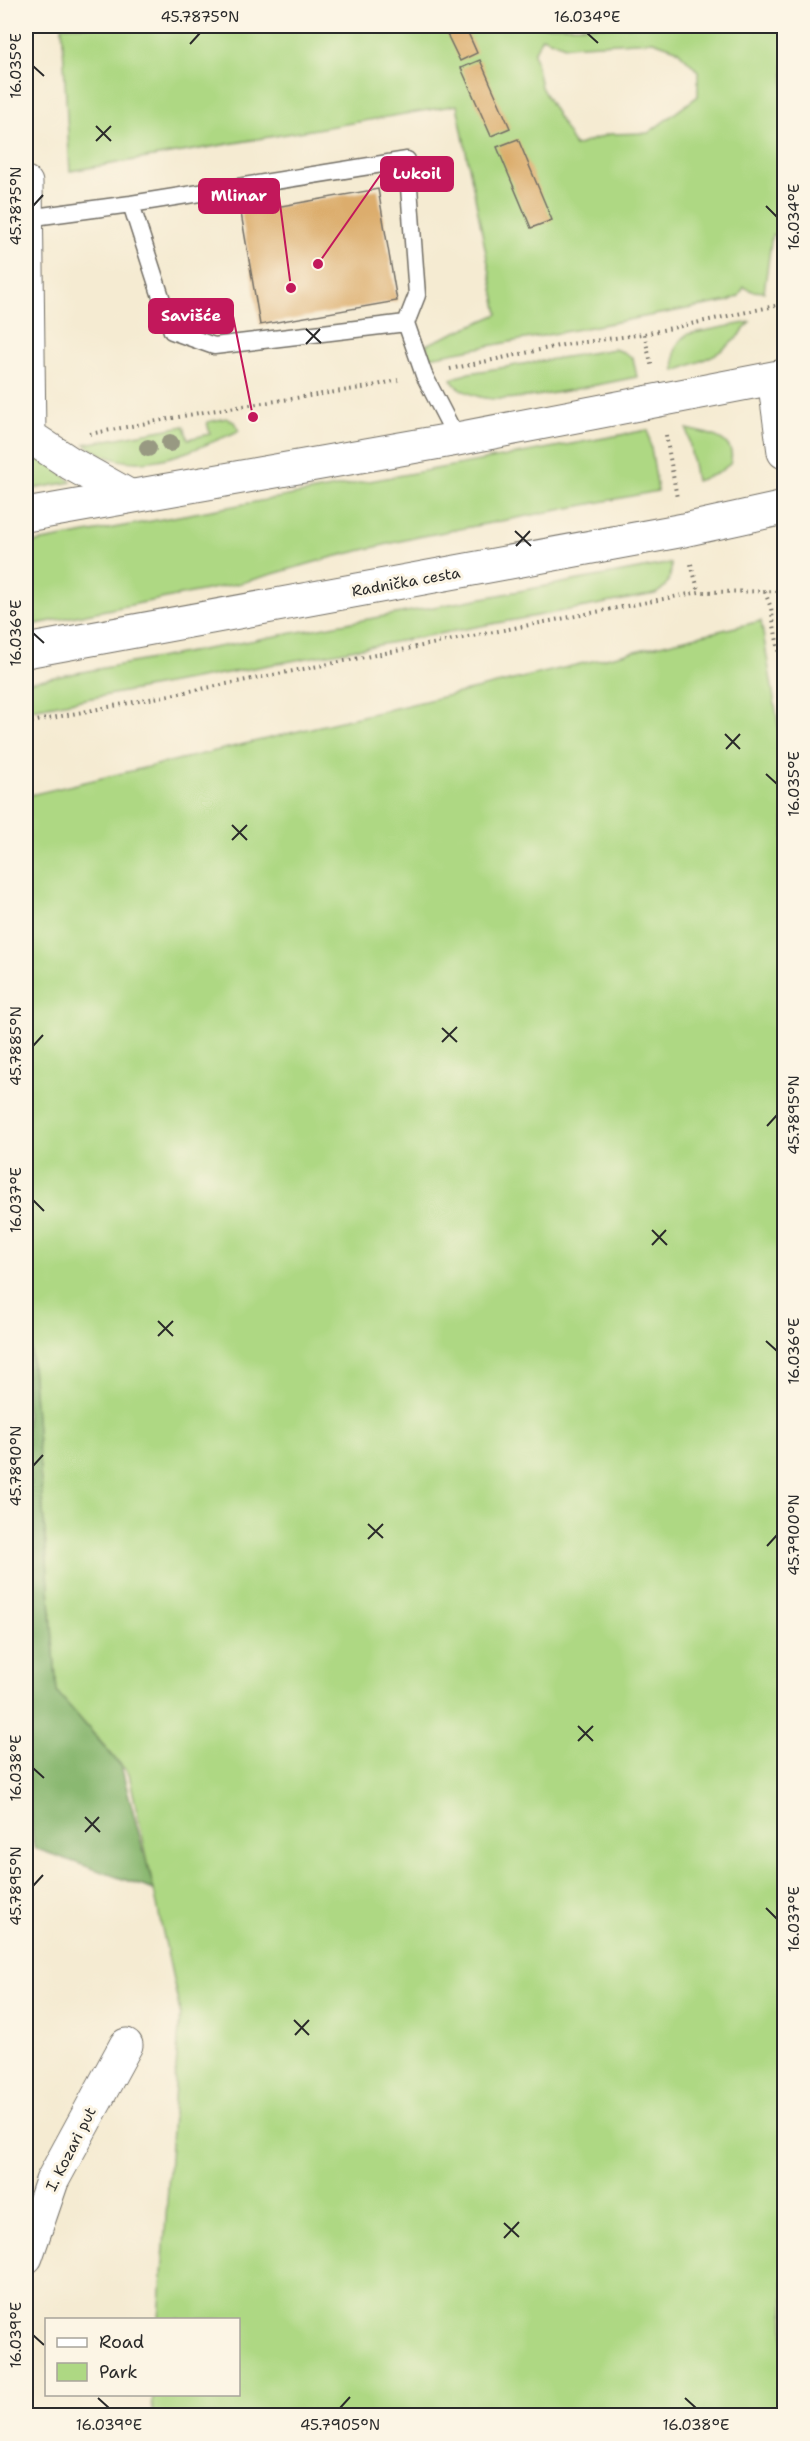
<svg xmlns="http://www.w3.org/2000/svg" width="810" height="2441" viewBox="0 0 810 2441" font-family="'Shantell Sans',sans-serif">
<rect width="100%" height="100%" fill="#fcf5e5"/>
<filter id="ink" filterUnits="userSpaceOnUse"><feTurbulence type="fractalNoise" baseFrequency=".0167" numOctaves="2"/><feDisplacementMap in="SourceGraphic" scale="12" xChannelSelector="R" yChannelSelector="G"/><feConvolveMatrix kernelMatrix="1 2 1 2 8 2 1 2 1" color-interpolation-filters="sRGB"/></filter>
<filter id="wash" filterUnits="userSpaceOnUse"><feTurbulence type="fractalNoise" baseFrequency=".008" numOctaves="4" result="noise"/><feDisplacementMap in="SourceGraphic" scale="24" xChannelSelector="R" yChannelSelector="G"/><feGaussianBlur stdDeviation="1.35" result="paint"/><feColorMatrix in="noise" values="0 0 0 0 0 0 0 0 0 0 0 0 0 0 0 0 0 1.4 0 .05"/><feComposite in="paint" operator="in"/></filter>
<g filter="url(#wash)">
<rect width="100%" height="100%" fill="#f5ebd2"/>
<!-- green -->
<path fill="#aed883" stroke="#6c8257" stroke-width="1.5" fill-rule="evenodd" d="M62 26H784V235H772L764 292 752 291 744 287 739 296 729 301 430 357 426 345 498 314 457 105 70 171ZM542 37 565 46 653 41 676 49 698 71V96L648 133 609 134 575 146 541 87 534 53Z
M750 322C727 353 710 358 675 371 674 355 673 343 688 334Z
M614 349 623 352 633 358 637 377C594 385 538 399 496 399 482 399 457 392 451 379L469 373Z
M227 418 234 422 239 431C189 451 134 482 85 444L184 426 188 439 210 434 207 422Z
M687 429C705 433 739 437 730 464L716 474 696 481Z
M648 430 658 491 418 537 333 557 241 583 26 626V544Z
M38 453 71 482 26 490 27 455Z
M671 563C672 577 668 587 655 594L26 710V683L28 682Z
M761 621 784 759V2415H152L153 2395 238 2394V2320L159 2319 180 2012 129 1774 57 1692 26 1287V796Z"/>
<!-- forest -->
<path fill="#8ab871" stroke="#5a724e" stroke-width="1.5" d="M26 1287 57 1692 121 1766 154 1890 34 1848 26 1786Z"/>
<g id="blocks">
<!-- building -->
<path fill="#dcad6d" d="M443 26H465L477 53 460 61Z
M480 60 510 128 491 136 461 68Z
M518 139 552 220 531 228 497 147Z
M378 189 397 301 260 325 241 213Z"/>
</g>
</g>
<g filter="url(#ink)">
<use href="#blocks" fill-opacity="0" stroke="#726e65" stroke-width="1.5"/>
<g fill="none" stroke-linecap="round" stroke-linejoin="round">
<defs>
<path id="lane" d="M131 204 172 331 214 346 406 323
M27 218 131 204 407 160 417 295 406 323 424 375 457 439"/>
<path id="street" d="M26 183 29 436 26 442
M29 436 70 463 129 496
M26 2257 52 2181 126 2045"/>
<path id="secondary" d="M774 378 784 452
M26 515 457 439 784 376
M26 651 684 530 784 508"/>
</defs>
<!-- lane casing -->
<use href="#lane" stroke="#726e65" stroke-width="19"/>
<!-- street casing -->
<use href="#street" stroke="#726e65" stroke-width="35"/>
<!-- secondary casing -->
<use href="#secondary" stroke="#726e65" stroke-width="35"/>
<!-- path -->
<path stroke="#726e65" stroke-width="4" stroke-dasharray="1.5 4.5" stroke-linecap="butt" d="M644 334 652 368
M450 369 563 345 644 334 784 304
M90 434 204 412 368 387 398 380
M666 435 677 498
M691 564 699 592
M765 592 771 608 784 682
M26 723 699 592 784 591"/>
<!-- lane -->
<use href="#lane" stroke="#fff" stroke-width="16"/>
<!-- street -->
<use href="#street" stroke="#fff" stroke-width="33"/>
<!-- secondary -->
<use href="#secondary" stroke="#fff" stroke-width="33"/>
</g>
<!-- trees -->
<g fill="#989982">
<circle cx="170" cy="443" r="9"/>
<circle cx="148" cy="448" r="9"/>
</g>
</g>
<!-- ticks -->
<path fill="none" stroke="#2b2b2b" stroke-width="2" d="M587 33 598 43M190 44 200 33M33 66 44 76M96 126 111 141M96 141 111 126M33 206 43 195M766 206 777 217M306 329 321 343M306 344 320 329M515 531 531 546M516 546 530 531M33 633 44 643M725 734 740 749M726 749 740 734M766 774 777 784M232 825 247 840M232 840 247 825M442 1028 457 1042M442 1042 457 1027M33 1046 43 1035M767 1126 777 1115M33 1200 44 1211M652 1230 667 1245M652 1245 666 1230M158 1321 173 1336M158 1336 173 1321M766 1341 777 1351M33 1466 43 1455M368 1524 383 1538M368 1539 383 1524M767 1546 777 1535M578 1726 593 1741M578 1741 593 1726M33 1768 44 1778M85 1817 100 1832M85 1832 99 1817M33 1886 43 1875M766 1908 777 1919M294 2020 309 2035M295 2035 309 2020M504 2223 519 2237M504 2238 519 2222M33 2335 44 2345M98 2398 109 2408M685 2398 696 2408M340 2408 350 2397"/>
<g text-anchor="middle" stroke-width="6" stroke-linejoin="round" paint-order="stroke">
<!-- street labels -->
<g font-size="15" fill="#2b2b2b" stroke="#fcf5e5">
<text transform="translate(406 582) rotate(-10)" y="5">Radnička cesta</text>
<text transform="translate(71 2149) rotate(-63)" y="5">I. Kozari put</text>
</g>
</g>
<!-- callouts -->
<path fill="none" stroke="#c2185b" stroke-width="2" d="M318 264L381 174M291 288L279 196M253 417L233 316"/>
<g fill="#c2185b" stroke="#fcf5e5" stroke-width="2">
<circle cx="318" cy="264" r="6"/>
<circle cx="291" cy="288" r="6"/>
<circle cx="253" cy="417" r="6"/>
</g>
<g fill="#c2185b" stroke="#c2185b" stroke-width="2">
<rect x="381" y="157" width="72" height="34" rx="6"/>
<rect x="199" y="179" width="80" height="34" rx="6"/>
<rect x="149" y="299" width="84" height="34" rx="6"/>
</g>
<g font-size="16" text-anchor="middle" font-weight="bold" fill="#fff">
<text x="417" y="179">Lukoil</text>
<text x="239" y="201">Mlinar</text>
<text x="191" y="321">Savišće</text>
</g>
<!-- margin -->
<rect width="810" height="2441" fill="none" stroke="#fcf5e5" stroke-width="66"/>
<!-- legend -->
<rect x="45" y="2318" width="195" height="78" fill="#fcf5e5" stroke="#a8a49b" stroke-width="1.5"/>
<rect x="57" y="2338" width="30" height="9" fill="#ffffff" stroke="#a8a49b" stroke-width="1.5"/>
<text x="99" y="2348" font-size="18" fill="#2b2b2b">Road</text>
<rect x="57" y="2363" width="30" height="18" fill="#aed883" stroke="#a8a49b" stroke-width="1.5"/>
<text x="99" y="2378" font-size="18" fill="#2b2b2b">Park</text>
<rect x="33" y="33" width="744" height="2375" fill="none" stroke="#2b2b2b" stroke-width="2"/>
<g font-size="15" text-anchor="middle" fill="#2b2b2b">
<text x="200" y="22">45.7875°N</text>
<text x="587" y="22">16.034°E</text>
<text transform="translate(16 66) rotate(-90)" y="5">16.035°E</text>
<text transform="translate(16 206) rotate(-90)" y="5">45.7875°N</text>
<text transform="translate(794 217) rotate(-90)" y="5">16.034°E</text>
<text transform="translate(16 633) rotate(-90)" y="5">16.036°E</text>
<text transform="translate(794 784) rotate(-90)" y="5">16.035°E</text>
<text transform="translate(16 1046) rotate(-90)" y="5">45.7885°N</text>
<text transform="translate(794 1115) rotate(-90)" y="5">45.7895°N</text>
<text transform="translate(16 1200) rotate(-90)" y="5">16.037°E</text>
<text transform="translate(794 1351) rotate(-90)" y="5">16.036°E</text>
<text transform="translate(16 1466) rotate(-90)" y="5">45.7890°N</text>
<text transform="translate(794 1535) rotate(-90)" y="5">45.7900°N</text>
<text transform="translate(16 1768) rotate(-90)" y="5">16.038°E</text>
<text transform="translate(16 1886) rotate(-90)" y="5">45.7895°N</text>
<text transform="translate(794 1919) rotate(-90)" y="5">16.037°E</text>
<text transform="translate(16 2335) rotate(-90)" y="5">16.039°E</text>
<text x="109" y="2430">16.039°E</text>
<text x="340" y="2430">45.7905°N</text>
<text x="696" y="2430">16.038°E</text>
</g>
</svg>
